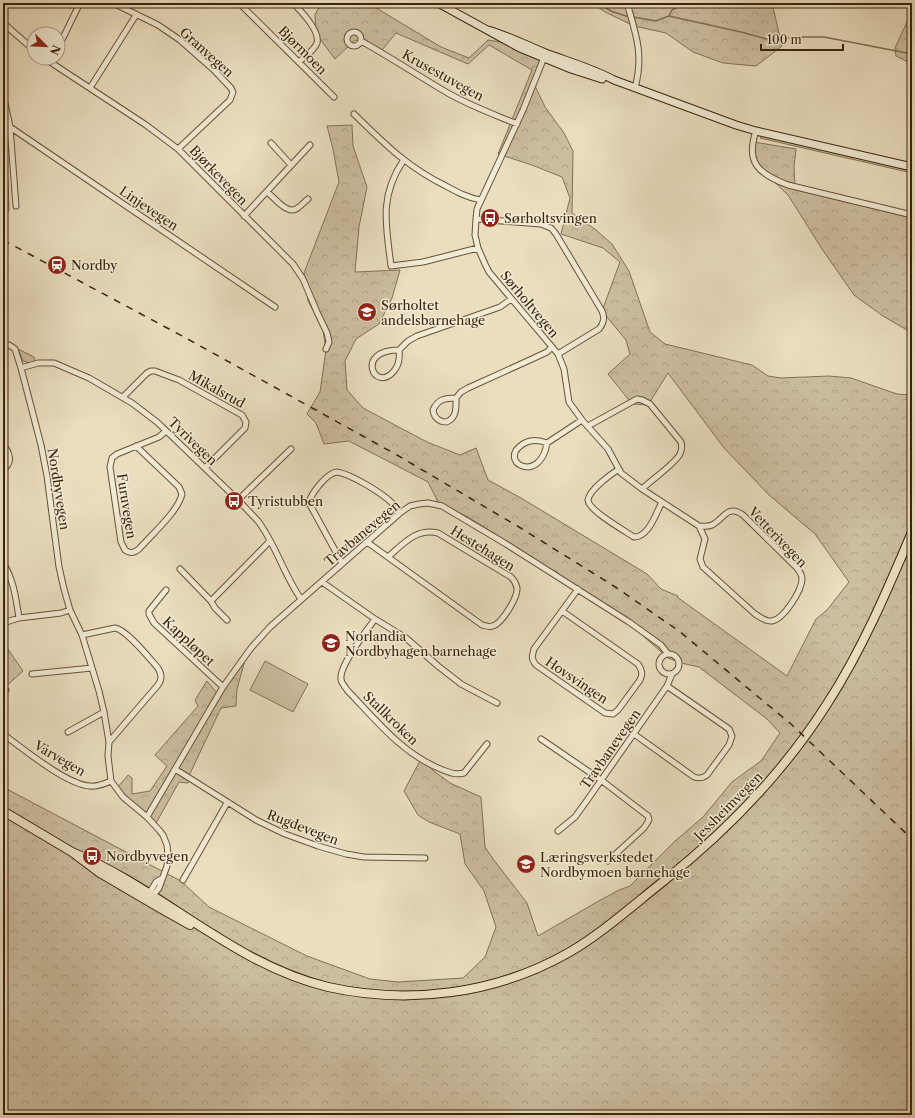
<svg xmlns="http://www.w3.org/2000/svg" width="915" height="1118" viewBox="0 0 915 1118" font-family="'Libre Caslon Text',serif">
<defs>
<pattern id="forest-crowns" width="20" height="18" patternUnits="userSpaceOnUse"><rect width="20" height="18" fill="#ccbea0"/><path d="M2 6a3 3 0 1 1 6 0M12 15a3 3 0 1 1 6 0" fill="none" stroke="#b0a388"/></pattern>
<pattern id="park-tufts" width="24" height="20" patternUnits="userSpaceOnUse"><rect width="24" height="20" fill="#ccbea0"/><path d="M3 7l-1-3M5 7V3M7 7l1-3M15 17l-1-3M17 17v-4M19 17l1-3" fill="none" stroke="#b0a388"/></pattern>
</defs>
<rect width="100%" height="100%" fill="#eadebf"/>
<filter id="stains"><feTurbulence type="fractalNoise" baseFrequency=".005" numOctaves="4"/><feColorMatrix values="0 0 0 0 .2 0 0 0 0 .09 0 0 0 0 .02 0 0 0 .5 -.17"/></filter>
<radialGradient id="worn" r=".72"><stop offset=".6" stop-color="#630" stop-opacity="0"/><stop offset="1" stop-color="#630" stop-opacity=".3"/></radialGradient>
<!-- grass -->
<path fill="#ccbea0" stroke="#837155" d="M762 136 912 170V173L760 138Z
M18 349 34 357 35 361 30 363 23 361Z
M265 661 308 684 293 712 250 690Z"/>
<!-- forest -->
<path fill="url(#forest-crowns)" stroke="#837155" d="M322 3H368L441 47 469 58 488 40 513 44 541 60 535 86 545 107 564 133 573 151 572 213 596 230 612 244 629 271 650 332 665 344 752 365 768 376 781 378 829 376 851 378 897 394 912 395V1115H3V787L179 880 184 881 183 883 209 907 307 956 370 979 398 982 463 978 485 957 496 927 484 891 465 864 460 834 429 822 418 815 404 791 421 759 435 772 450 783 481 797 485 847 493 859 527 903 538 936 597 902 619 890 630 886 674 842 703 817 732 782 761 761 780 733 767 719 699 667 681 663 668 658 633 627 543 568 524 552 468 517 439 504 428 482 349 441 324 444 316 423 307 414 320 392 326 350 323 330 308 301 304 273 339 182 333 149 327 126 352 125 353 146 367 187 359 227 355 272 400 270 392 298 379 324 356 339 345 361 347 390 363 408 427 442 460 455 476 448 488 480 521 498 647 574 661 589 678 596 677 597 787 676 816 619 827 610 849 582 815 534 769 495 724 448 668 373 648 405 632 404 608 374 630 354 626 340 602 311 620 262 603 248 561 234 570 198 562 177 532 165 498 154 532 70 489 45 468 64 396 33 382 50 355 40 335 59 316 34 315 14Z
M592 3H665L671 6 678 3H772L782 46 756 66 723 63 693 52 666 33 634 26 605 12Z
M912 11V64L896 56 895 48Z
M754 142 796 149 794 166 795 189 912 218V333L883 316 854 295 822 249 788 195 767 175 753 157Z
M3 638 5 645 23 671 3 689Z
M247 653 237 689 236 706 221 708 187 780 190 781 188 783 179 782 155 825 149 817 123 801 118 787 128 775 132 778V794L150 791 167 766 155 755 198 706 195 700 207 681 217 693Z"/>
<!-- park -->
<path fill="url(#park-tufts)" stroke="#837155" d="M3 133 8 181 9 211 3 208Z"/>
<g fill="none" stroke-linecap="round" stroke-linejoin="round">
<!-- stream -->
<path stroke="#806e51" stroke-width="1.5" d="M598 3 611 11 629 17
M669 16 672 10 686 3
M633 17 656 21 669 16 741 32 767 39 804 37H824L912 54"/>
<defs>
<path id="minor" d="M113 3 158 25 180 40 213 69 231 88 233 92 230 100 178 149
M239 3 334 97
M293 3C301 11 320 31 317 43 314 51 304 57 299 62
M627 3C636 35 644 54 635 88
M3 23 34 50
M347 39a7 7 0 1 1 14 0a7 7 0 1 1-14 0Z
M361 41C390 57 417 75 446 92 468 105 493 114 517 124
M58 48 80 3
M545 55 523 110 477 209 476 219 475 235 478 248 485 264 489 272 558 354 564 369 569 402 582 420 608 449 621 473 642 489 699 526 705 539 700 559 703 567 755 614C760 617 766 622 772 621 784 619 802 590 802 579 802 574 799 571 797 568L743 515C727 504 724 519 712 525 708 527 704 526 699 526
M44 58 146 125 178 149 293 264 303 279 317 312 327 333 329 342 326 349
M90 88 136 15
M3 94 10 127 16 206
M354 114C385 144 407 167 446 186 457 192 468 198 481 200
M10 127 275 307
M756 131C745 163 759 174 788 185L912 215
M271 143 291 165
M403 161C379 197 386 225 391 266L423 262 478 248
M267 192C274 197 286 214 296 209 300 207 304 202 308 199
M244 216 310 145
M476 219 541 224 551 228 556 234 602 311C605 318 604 323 599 329L558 354
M3 278H4
M3 347 9 345 15 349 21 368 41 445 47 476 59 567 64 589 70 610 82 635 99 691 104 712 109 742 108 756 111 781 123 797 147 817 159 830 163 835 167 845 168 856 167 866 159 888 151 898
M399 350C400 358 399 365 394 371 375 394 354 350 399 350L408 341 417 336 500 307 511 299
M21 368 38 363H54L89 378 132 403 157 422 238 500 258 521C276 545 284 575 301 599
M123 397 147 373 151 371H155L179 380 242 415 246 422 245 428 205 468
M456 398C456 404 457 412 453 417 446 427 434 420 433 410 438 399 445 398 456 398L461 392 468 388 532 359 547 352 552 347
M588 426 637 399 642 400 650 404 681 442C682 446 682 450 680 454 675 464 651 480 642 489
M547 443C540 486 496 461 523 444 531 439 539 440 547 443L582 420
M3 445C10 452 13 464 3 469
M136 446 179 487 182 494C178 512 151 535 139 549 134 553 130 554 125 550L121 542 110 467 112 458 117 454 159 437 166 431
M619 469C611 474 589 490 588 500 588 510 625 531 634 537 649 537 656 513 662 502
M238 500 291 449
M367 542 482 625C487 626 490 628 495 625 503 621 518 597 517 588 516 583 514 580 511 577L438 533C416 528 403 544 388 557
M3 563C14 580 16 599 19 618
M342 563 309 503C311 493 327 473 337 472 351 474 382 493 392 503 395 506 397 510 400 513
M180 569 211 601 215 608 227 620
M322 582 375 619 406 638 438 666 461 684 497 703
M166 590 149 611V614L154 623 223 687
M211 601 270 541
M562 611 638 664C642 670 643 674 640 680L618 710 613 714 605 713 536 665C531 659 532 656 534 649L578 589
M375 619C367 630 339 666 341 679 341 683 345 686 347 690 376 720 403 755 443 770 451 773 456 775 464 773L487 744
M3 623 19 618 61 613 70 610
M82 635 115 628C127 630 149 658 158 668 162 675 162 679 158 685L109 742
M659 664a10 10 0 1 1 20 0a10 10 0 1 1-20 0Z
M32 674 92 668
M3 693 6 690
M68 732 104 712
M3 734C22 748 67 785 90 786 97 787 104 784 111 781
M634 734 694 777C700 779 703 778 707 775L729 745 732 736 729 729 667 686
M541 739 601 780 648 816 649 820 644 828 608 861
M175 769 256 820 285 834 318 846 346 854 364 857 425 858
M147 817 223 687 251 648 270 627 352 555 400 513 410 506 419 504 428 503 442 506 506 544 629 622 661 645 668 654
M558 831 575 817 588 799 667 686 672 674
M183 880 227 803
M148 895 156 882 161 879"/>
<path id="secondary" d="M438 3 520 48 571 69 602 79
M488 30C509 36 528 46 548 54 570 62 594 69 614 80L736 125 756 131 912 167"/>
<path id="primary" d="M3 811 72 852 100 873 158 907 190 925
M72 852C162 889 232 964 328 987 409 1005 496 994 568 953 601 934 630 908 660 884 726 832 782 775 827 704 862 650 887 591 912 532"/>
</defs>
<!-- minor casing -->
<use href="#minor" stroke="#665237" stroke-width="7"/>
<!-- secondary casing -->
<use href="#secondary" stroke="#3a240a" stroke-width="9"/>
<!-- primary casing -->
<use href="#primary" stroke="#3a240a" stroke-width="10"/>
<!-- minor -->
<use href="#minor" stroke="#f1ead5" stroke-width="5"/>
<!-- secondary -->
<use href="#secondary" stroke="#f1ead5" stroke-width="7"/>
<!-- primary -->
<use href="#primary" stroke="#eadebf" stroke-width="8"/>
<!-- rail -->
<path stroke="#3a240a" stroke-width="1.5" stroke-dasharray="7 7" stroke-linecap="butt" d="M3 240 184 337 397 455 519 527 617 588 679 631 791 724 912 839"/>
</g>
<!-- icons -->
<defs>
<symbol id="bus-disc" viewBox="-11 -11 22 22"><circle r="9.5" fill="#8f2418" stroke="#f1ead5"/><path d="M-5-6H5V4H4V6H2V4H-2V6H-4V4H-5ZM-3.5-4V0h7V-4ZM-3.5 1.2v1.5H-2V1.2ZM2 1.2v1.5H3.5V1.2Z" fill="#fff"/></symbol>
<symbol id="station-disc" viewBox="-11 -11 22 22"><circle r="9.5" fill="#8f2418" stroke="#f1ead5"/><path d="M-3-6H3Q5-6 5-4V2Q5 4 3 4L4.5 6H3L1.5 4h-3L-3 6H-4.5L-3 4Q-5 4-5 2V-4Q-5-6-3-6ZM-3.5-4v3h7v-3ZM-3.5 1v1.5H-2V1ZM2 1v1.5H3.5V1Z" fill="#fff"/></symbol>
<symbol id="school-disc" viewBox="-11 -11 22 22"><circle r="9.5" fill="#8f2418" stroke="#f1ead5"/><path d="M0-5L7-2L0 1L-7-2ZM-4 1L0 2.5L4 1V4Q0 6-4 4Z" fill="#fff"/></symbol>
</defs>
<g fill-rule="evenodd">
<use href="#bus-disc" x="479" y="207" width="22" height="22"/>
<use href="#station-disc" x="46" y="254" width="22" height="22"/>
<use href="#school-disc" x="356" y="301" width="22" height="22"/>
<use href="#bus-disc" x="223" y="490" width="22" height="22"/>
<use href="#school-disc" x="320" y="632" width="22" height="22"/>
<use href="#bus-disc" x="81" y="845" width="22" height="22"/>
<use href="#school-disc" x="515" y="853" width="22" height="22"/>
</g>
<g text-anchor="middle" stroke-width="3" stroke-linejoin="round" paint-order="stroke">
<!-- street labels -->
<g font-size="13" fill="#3a240a" stroke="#f1ead5">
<text transform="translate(303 50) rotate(45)" y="5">Bjørmoen</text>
<text transform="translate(207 52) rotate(42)" y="5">Granvegen</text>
<text transform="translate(443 75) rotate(29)" y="5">Krusestuvegen</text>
<text transform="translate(219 175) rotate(46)" y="5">Bjørkevegen</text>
<text transform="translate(149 208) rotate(34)" y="5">Linjevegen</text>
<text transform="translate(530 304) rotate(50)" y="5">Sørholtvegen</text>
<text transform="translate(217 389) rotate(29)" y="5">Mikalsrud</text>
<text transform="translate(193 441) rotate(44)" y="5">Tyrivegen</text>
<text transform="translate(59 489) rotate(81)" y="5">Nordbyvegen</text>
<text transform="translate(127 506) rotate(81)" y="5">Furuvegen</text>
<text transform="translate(362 533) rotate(-40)" y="5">Travbanevegen</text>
<text transform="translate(778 537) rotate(46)" y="5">Vetterivegen</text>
<text transform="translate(483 548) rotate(32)" y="5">Hestehagen</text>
<text transform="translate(189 641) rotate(43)" y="5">Kappløpet</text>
<text transform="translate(577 680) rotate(34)" y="5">Hovsvingen</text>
<text transform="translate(391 718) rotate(44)" y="5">Stallkroken</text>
<text transform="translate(610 749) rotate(-55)" y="5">Travbanevegen</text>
<text transform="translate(60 758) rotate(30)" y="5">Vårvegen</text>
<text transform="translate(728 806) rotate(-45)" y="5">Jessheimvegen</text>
<text transform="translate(303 827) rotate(21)" y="5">Rugdevegen</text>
</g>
<!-- poi labels -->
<g font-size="13" fill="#3a240a" stroke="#f1ead5" text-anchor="start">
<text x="504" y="223">Sørholtsvingen</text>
<text x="71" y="270">Nordby</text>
<text x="381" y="310">Sørholtet<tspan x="381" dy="15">andelsbarnehage</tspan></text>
<text x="248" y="506">Tyristubben</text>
<text x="345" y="641">Norlandia<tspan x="345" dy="15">Nordbyhagen barnehage</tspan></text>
<text x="106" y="861">Nordbyvegen</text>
<text x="540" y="862">Læringsverkstedet<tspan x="540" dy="15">Nordbymoen barnehage</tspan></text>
</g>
</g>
<!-- margin -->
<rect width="915" height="1118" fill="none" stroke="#eadebf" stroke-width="16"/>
<rect x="4" y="4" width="907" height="1110" fill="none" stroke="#3a240a" stroke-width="2"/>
<rect x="8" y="8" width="899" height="1102" fill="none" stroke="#3a240a"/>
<!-- north arrow -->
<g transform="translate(46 46) rotate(114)"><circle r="19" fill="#f1ead5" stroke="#a89b84"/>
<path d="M0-3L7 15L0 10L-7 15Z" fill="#8f2418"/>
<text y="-6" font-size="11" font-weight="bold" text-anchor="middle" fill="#3a240a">N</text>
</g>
<!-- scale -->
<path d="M761 44v6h82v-6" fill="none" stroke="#3a240a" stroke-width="2"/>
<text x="767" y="44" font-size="12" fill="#3a240a" stroke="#f1ead5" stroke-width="3" paint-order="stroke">100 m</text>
<rect width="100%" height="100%" filter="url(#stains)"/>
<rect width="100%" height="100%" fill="url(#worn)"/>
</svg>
